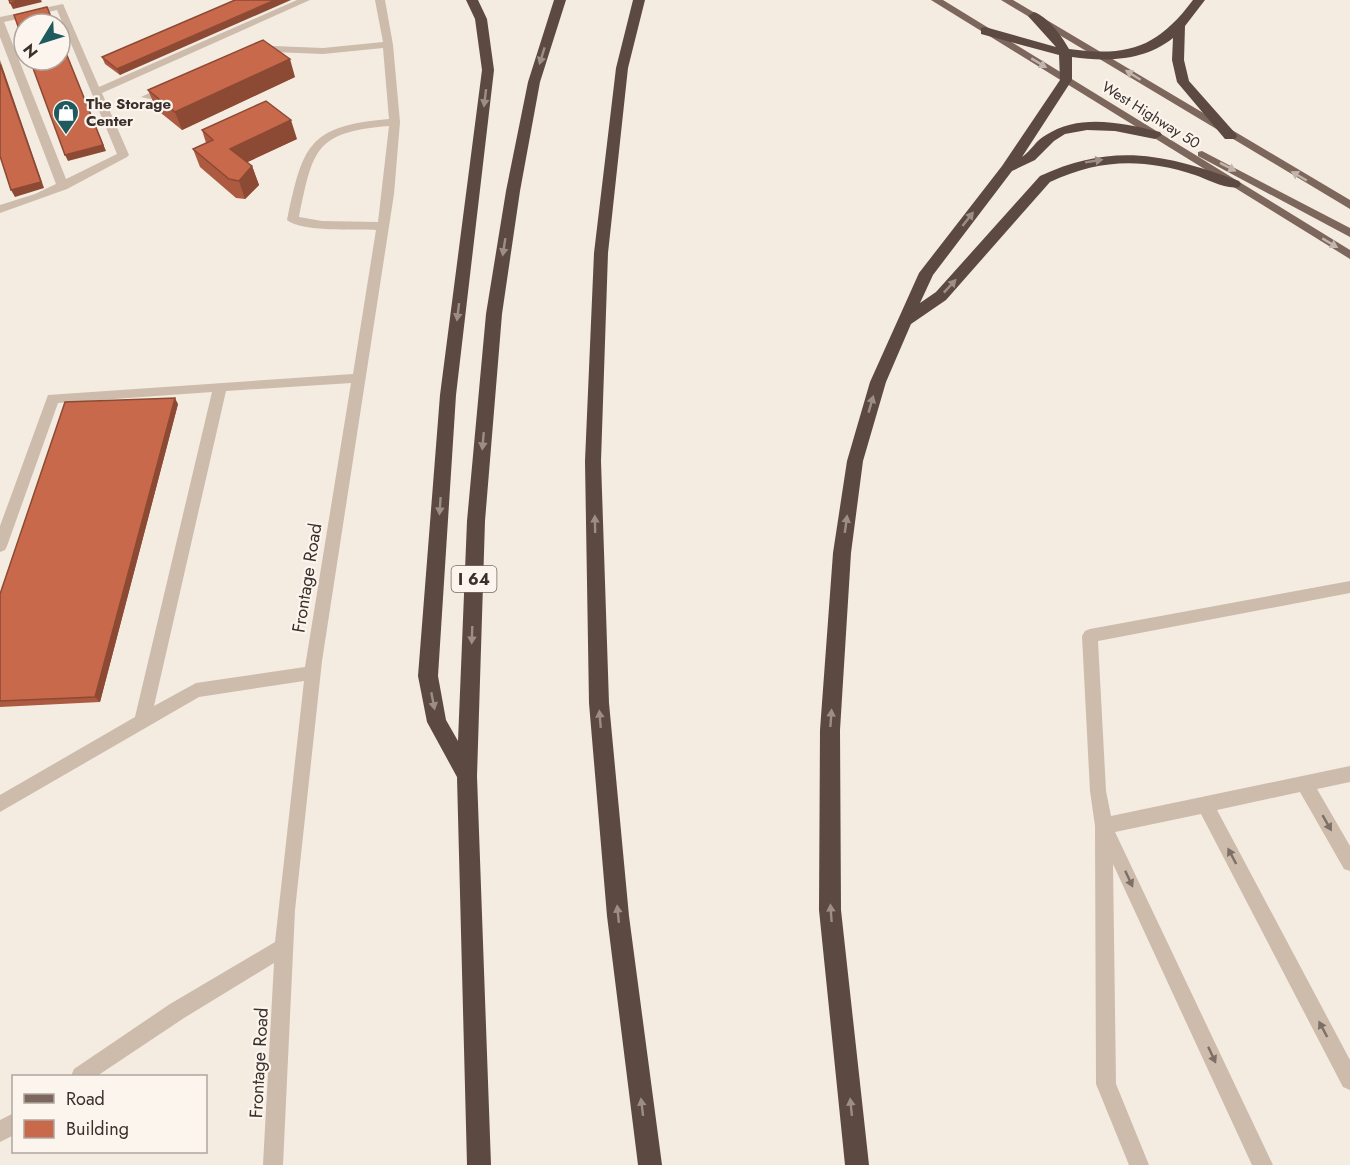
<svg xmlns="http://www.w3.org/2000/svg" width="1350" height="1165" viewBox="0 0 1350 1165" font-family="Jost,sans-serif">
<rect width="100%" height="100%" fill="#f4ebe1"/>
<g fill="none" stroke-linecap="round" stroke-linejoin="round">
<!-- minor -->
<path fill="#cdbbac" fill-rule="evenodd" d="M297 0H310L102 93 129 155 127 157 67 189 0 213V205L35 194 56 184 0 37V17L63 4 99 87ZM57 10 117 154 66 179 4 22Z
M375 0H385L393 45 400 122 394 194 322 661 295 910 283 1165H263L274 963 184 1018 97 1076H71L74 1069 170 1004 275 942 304 681 199 697 0 812V795L135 717 212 392 58 403 7 546 5 550 0 552V526L48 395 353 374 376 230C357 229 300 232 287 220 303 145 308 126 389 119L383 48 323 54 273 52 257 54 252 51 273 46 323 48 383 42ZM389 126 378 222 322 221 299 217C313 149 315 132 389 126ZM351 383 305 667 196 683 154 706 226 391Z
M168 84 172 85V89L150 99 141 97Z
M1350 581V593L1098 641 1106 791 1111 816 1350 766V782L1317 789 1350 846V871L1344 869 1300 792 1217 810 1350 1060V1090L1343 1087 1201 814 1115 832 1273 1165H1252L1113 864 1116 1084 1149 1165H1129L1096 1084 1095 826 1090 791 1082 636 1085 631 1090 629Z
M14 1113V1135L0 1142V1120Z"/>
<!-- major -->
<path fill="#7d675c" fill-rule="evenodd" d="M931 0H943L1350 250V259Z
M1001 0H1013L1350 200V209Z
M1202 151 1350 228V237L1198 156V152Z"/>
<!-- highway -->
<path fill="#5c4a42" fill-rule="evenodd" d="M466 0H478L487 19 494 70 456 395 438 676 446 720 458 741 467 521 486 314 506 191 528 82 554 0H566L540 82 520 191 502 314 485 521 477 776 491 1165H467L457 777 427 722 418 676 440 395 482 70 475 19Z
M633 0H645L628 68 608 253 601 461 609 703 629 916 662 1165H638L607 916 589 703 585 461 594 253 616 68Z
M1193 0H1205L1185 26 1184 60 1189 81 1235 133 1237 136 1235 139H1225L1177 82 1172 60 1173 38C1144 61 1107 62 1072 57V80L1022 157C1031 151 1036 140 1046 135 1080 113 1123 123 1160 132L1162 135 1155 139 1115 131 1087 130 1065 134 1054 141 1035 160 1012 171 933 275 920 303 936 292 1040 176C1113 142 1166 154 1239 181L1241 184 1239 187C1226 190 1207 179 1195 175 1142 158 1100 159 1050 182L946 300 911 324 886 382 863 461 851 553 840 730 841 910 869 1165H845L819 910 820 730 833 553 847 461 870 382 919 273 1002 166 1060 80 1059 55 981 34V28L985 27 1056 47 1028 16 1034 12C1048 17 1062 36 1069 49 1128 57 1157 48 1193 0Z"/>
</g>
<!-- wall -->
<path fill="#ac5a40" d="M235 0 120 75 105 64 102 57Z
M295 77 182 130 156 109 148 90Z
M202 130 297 139 247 162 252 166 259 185 245 199 236 198 200 167 193 149 206 143Z
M178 404 100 702 0 707V594Z"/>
<!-- shaded-wall -->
<path fill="#8c4a34" d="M20 0H41L42 2 13 9 10 3Z
M275 0H291L120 75 117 69Z
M60 38 106 151 68 161 65 155Z
M290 59 295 77 182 130 175 112Z
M0 60 44 188 15 197 11 190Z
M291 120 297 139 237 167 230 149Z
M252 166 259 185 245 199 239 181Z
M175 398 178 404 100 702 95 697Z"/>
<!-- building -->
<path fill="#c8694b" stroke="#8c4a34" stroke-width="1.5" d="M9 0H20L10 3Z
M235 0H275L117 69 102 57Z
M47 7 54 24H24V43L14 15Z
M60 38 103 145 65 155 30 60H60Z
M263 40 290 59 175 112 148 90Z
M0 64 41 182 11 190 0 156Z
M266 101 291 120 230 149 252 166 239 181 229 179 193 149 213 140 202 130Z
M175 398 95 697 0 701V594L65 402Z"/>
<!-- one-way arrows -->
<defs><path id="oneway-solid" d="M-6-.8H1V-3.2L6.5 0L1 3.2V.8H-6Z" transform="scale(1.5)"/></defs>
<g fill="#9c8e87">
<use href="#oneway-solid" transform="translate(542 56) rotate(107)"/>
<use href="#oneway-solid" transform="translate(485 98) rotate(97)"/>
<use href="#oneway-solid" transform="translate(1094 161) rotate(-9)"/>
<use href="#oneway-solid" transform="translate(968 219) rotate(-52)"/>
<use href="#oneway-solid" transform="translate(504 247) rotate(99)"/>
<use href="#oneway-solid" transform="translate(950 286) rotate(-47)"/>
<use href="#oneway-solid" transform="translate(458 312) rotate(97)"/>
<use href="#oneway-solid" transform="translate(871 404) rotate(-74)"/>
<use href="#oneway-solid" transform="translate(483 441) rotate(95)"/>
<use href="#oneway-solid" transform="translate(440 506) rotate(94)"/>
<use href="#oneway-solid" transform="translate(595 524) rotate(-91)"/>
<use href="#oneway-solid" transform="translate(846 524) rotate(-82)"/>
<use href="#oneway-solid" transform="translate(472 635) rotate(92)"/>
<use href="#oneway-solid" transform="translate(433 701) rotate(79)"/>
<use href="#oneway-solid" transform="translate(831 718) rotate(-86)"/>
<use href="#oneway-solid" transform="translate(600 719) rotate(-95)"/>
<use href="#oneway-solid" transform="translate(831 913) rotate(-94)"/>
<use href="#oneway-solid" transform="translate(618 914) rotate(-96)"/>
<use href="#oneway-solid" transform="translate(642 1107) rotate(-97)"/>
<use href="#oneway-solid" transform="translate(851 1107) rotate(-96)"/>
</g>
<g fill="#c2b5ac">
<use href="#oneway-solid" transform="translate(1039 63) rotate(31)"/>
<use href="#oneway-solid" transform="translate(1133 75) rotate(-148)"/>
<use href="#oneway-solid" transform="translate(1228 167) rotate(27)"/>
<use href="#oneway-solid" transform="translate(1299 176) rotate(-150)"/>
<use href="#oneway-solid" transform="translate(1330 243) rotate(31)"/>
</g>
<g fill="#7d6f65">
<use href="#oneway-solid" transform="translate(1327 823) rotate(60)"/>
<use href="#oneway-solid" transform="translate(1232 856) rotate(-118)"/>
<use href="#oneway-solid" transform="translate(1129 879) rotate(65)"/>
<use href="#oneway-solid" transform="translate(1323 1029) rotate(-118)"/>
<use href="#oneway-solid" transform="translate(1212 1055) rotate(65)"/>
</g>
<!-- icons -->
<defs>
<symbol id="shop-pin" viewBox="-11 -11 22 30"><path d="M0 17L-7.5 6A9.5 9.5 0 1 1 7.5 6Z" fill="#1f5a5e" stroke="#fbf5ee"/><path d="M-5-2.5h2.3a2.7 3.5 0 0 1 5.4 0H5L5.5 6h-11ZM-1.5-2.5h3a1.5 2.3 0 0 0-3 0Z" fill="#fff"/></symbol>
</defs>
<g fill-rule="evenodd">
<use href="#shop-pin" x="51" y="98" width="30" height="40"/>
</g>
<g text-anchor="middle" stroke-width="4.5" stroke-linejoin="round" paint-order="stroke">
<!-- far-poi labels -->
<g font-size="15" font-weight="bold" fill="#3b302b" stroke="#fbf5ee" text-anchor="start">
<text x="86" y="109">The Storage<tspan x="86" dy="17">Center</tspan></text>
</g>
<!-- far-street labels -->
<g font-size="15" fill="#3b302b" stroke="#fbf5ee">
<text transform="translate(1151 115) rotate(32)" y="5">West Highway 50</text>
</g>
<!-- shield labels -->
<rect fill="#fbf5ee" stroke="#756b66" stroke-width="1.5" x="451.5" y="566" width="45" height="26" rx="4.5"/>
<g font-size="16" font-weight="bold" fill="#3b302b">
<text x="474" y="585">I 64</text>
</g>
<!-- street labels -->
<g font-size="18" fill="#3b302b" stroke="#fbf5ee">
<text transform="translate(307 578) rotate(-81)" y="6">Frontage Road</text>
<text transform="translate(259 1063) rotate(-87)" y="6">Frontage Road</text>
</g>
</g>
<!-- legend -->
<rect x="12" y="1075" width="195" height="78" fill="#fbf5ee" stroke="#aea6a0" stroke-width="1.5"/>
<rect x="24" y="1094" width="30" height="9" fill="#7d675c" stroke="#aea6a0" stroke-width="1.5"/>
<text x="66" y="1105" font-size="18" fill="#3b302b">Road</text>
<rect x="24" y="1120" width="30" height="18" fill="#c8694b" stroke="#aea6a0" stroke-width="1.5"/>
<text x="66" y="1135" font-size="18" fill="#3b302b">Building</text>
<!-- north arrow -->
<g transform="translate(42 42) rotate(232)"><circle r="28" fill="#fbf5ee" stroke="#aea6a0" stroke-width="1.5"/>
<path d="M0-4.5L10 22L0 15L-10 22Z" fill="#1f5a5e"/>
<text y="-9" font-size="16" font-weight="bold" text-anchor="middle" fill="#3b302b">N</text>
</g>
</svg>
